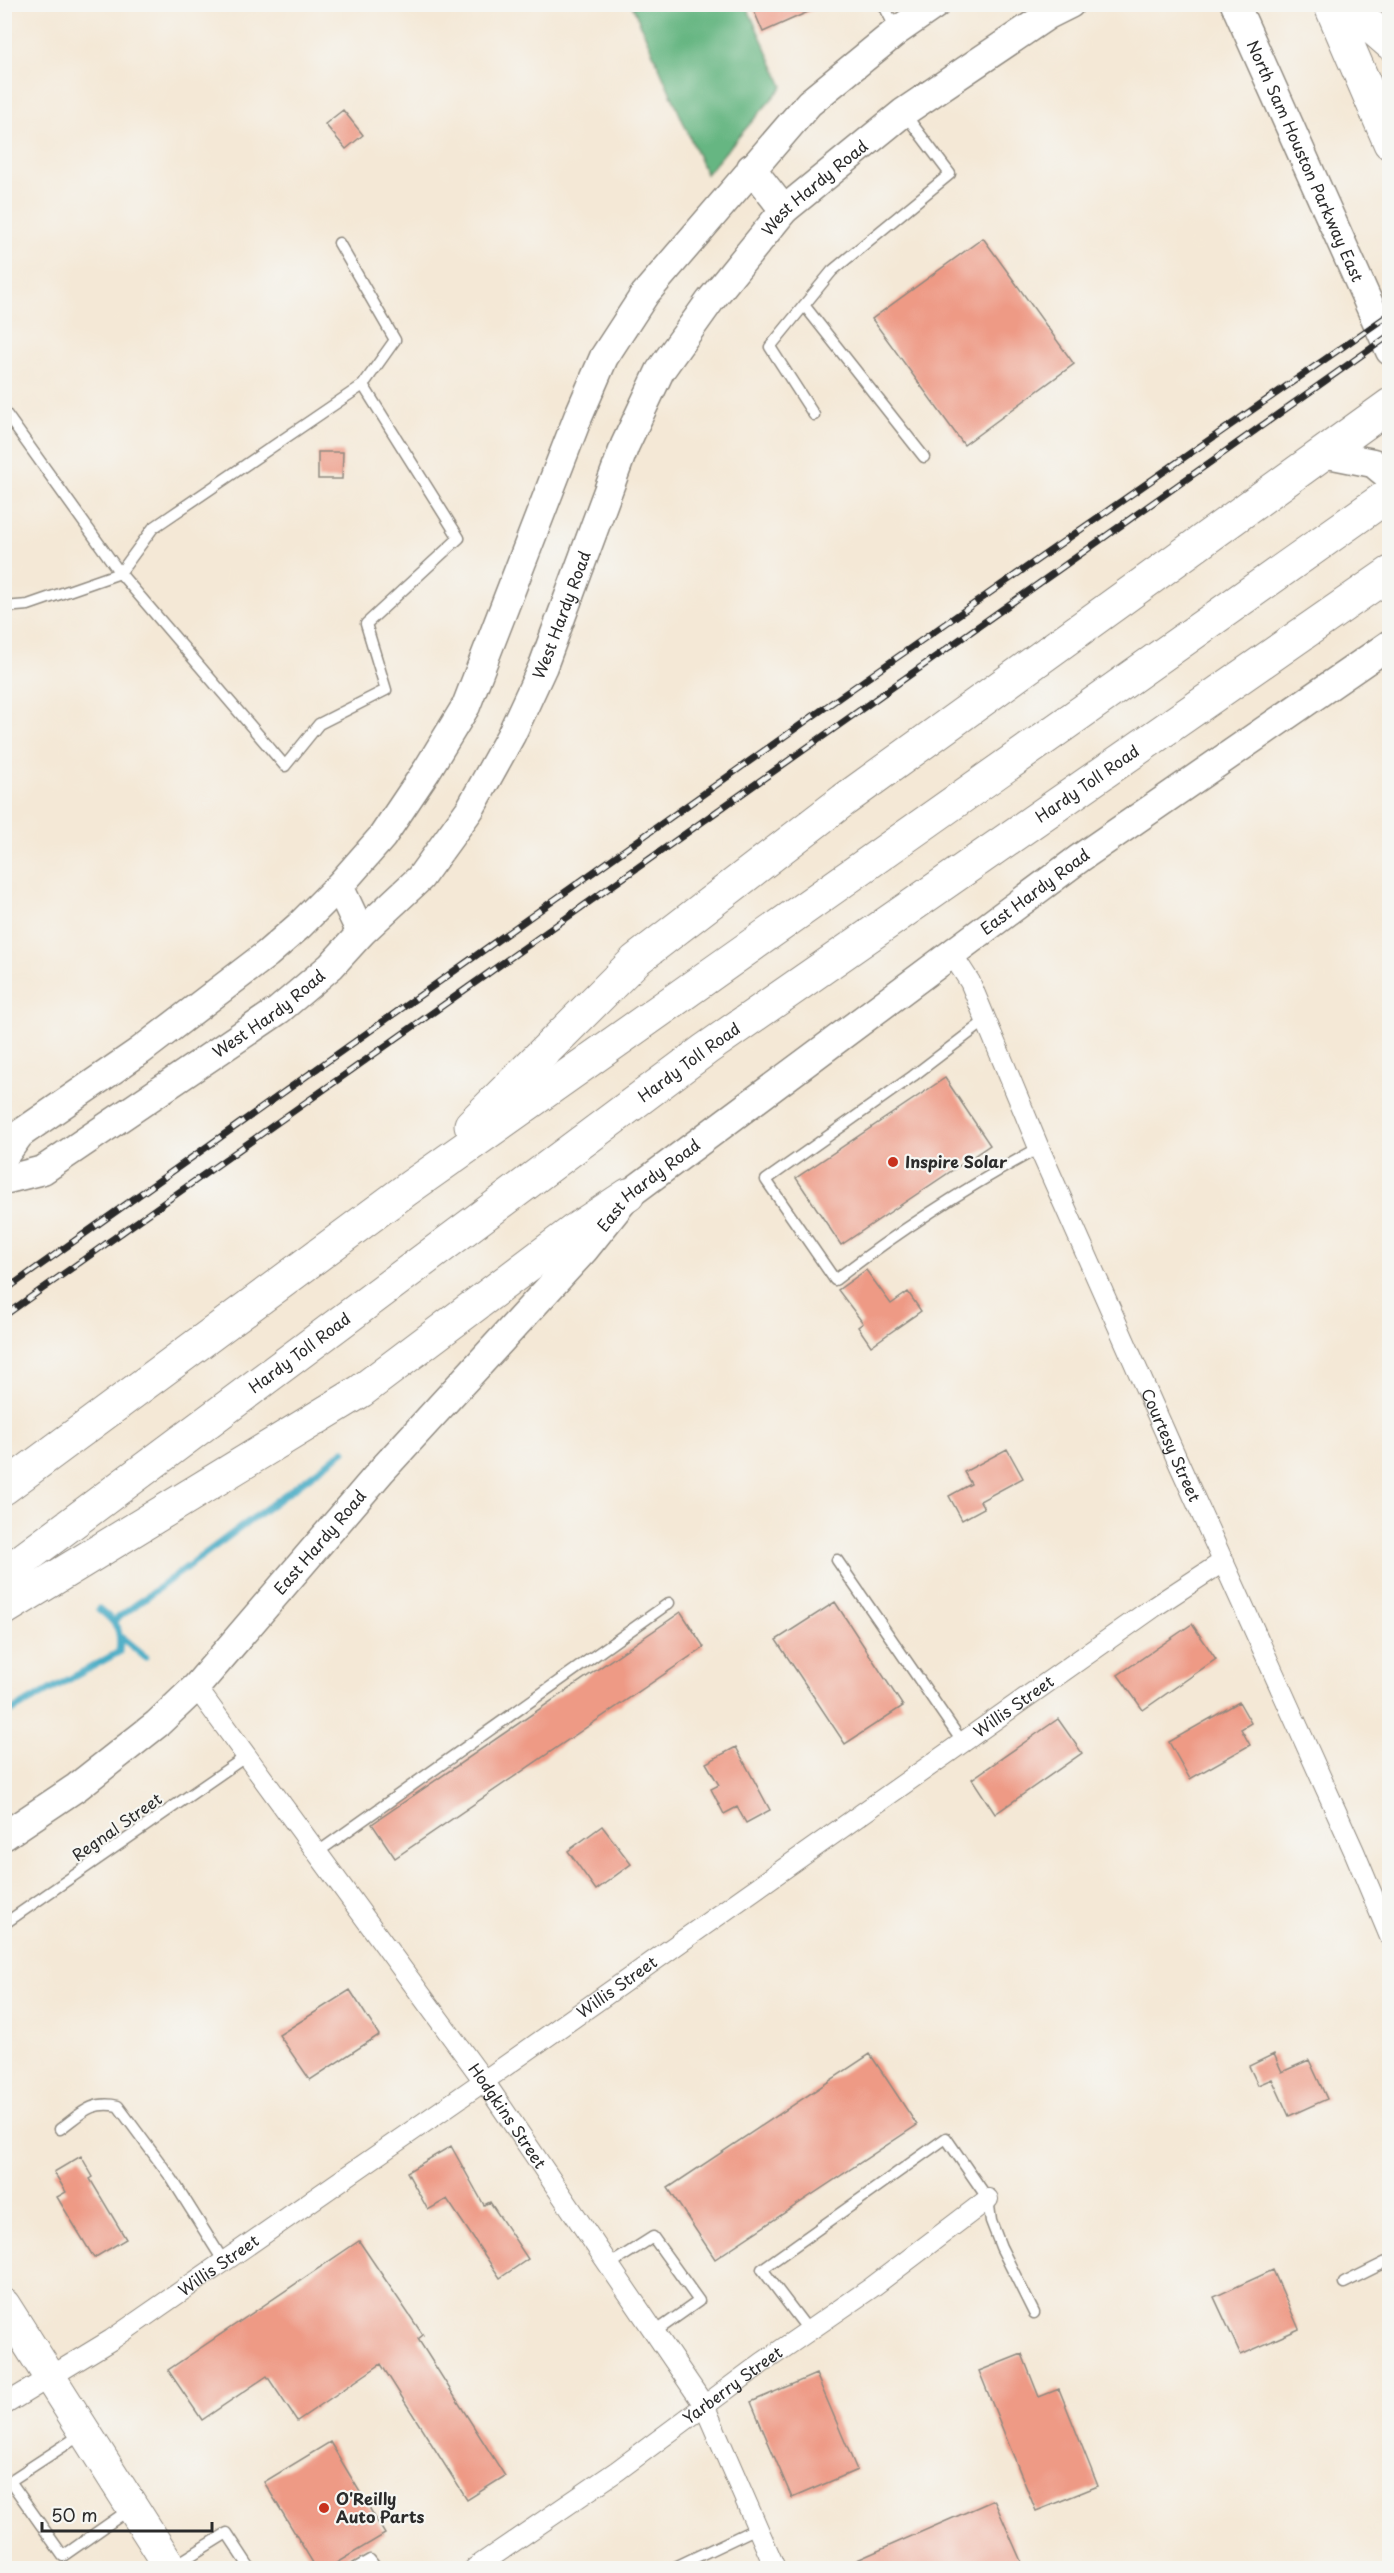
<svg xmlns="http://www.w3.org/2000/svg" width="1394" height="2573" viewBox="0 0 1394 2573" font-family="'Playpen Sans',sans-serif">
<rect width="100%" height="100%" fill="#f6f6f2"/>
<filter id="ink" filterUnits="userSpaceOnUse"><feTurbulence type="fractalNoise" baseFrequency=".0167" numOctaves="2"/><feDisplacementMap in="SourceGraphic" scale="12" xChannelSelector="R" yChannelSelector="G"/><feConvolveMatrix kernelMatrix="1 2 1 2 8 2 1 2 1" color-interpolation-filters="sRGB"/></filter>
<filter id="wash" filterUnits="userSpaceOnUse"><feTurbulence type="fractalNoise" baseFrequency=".008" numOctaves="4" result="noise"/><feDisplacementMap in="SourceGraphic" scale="24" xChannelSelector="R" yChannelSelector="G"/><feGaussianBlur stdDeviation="1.35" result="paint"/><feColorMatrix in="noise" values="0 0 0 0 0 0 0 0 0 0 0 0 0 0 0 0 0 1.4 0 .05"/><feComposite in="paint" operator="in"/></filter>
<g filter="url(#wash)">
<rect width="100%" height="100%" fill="#f4e8d6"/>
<!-- forest -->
<path fill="#66b682" stroke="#487056" stroke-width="1.5" d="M632 5H746L783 86 706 174Z"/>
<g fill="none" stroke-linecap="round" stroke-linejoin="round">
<!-- stream -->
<path stroke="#44aac4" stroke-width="7" d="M114 1621 344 1451
M121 1637 145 1657
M4 1715 119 1652C122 1630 117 1623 99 1609"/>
</g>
<g id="blocks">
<!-- building -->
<path fill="#ee9a85" d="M751 4H826L763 32Z
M343 110 363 135 346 149 325 124Z
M983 238 1074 364 964 445 872 319Z
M318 452H343L342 479H318Z
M945 1078 990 1145 841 1245 796 1178Z
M866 1270 891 1304 908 1292 921 1311 871 1346 858 1327 863 1323 838 1290Z
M1007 1449 1023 1478 980 1501 984 1508 962 1520 949 1496 971 1484 964 1472Z
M835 1602 903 1706 845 1744 776 1640Z
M681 1612 704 1647 395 1858 372 1824Z
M1192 1624 1216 1659 1143 1710 1118 1675Z
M1239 1702 1251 1723 1241 1729 1250 1745 1190 1779 1169 1742Z
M1058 1719 1082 1753 995 1814 972 1779Z
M736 1747 770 1810 746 1823 737 1807 724 1814 711 1789 719 1785 706 1763Z
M602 1826 631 1864 596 1890 568 1851Z
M350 1990 379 2035 310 2080 279 2035Z
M870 2054 917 2125 715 2259 668 2188Z
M1274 2054 1282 2072 1309 2060 1327 2099 1289 2116 1272 2079 1258 2085 1249 2066Z
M451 2146 484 2205 490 2202 528 2259 500 2278 447 2199 428 2210 407 2172Z
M81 2156 93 2177 90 2179 126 2239 94 2258 57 2197 66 2192 54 2172Z
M359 2241 423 2335 418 2339 505 2476 467 2500 381 2364 297 2421 267 2376 202 2420 168 2370Z
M1273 2270 1299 2329 1241 2355 1214 2297Z
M1022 2354 1039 2397 1059 2389 1098 2486 1036 2511 979 2371Z
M816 2374 857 2470 792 2498 751 2402Z
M330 2442 385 2534 328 2568H316L264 2482Z
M994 2500 1024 2568H839Z"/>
</g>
</g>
<g filter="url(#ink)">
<use href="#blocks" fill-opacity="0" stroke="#908a80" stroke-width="1.5"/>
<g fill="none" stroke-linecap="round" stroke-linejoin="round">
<defs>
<path id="lane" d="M883 4 897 31
M804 305 924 457
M4 411 120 573 285 766 319 724 386 690 366 624 459 538 363 385
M814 415 770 347 832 271 950 174 904 113
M4 607 28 605 120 573 153 528 363 385 395 340 339 243
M985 1021 913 1076 766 1180 835 1280C899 1231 968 1186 1039 1148
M837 1560 963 1743
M318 1852 669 1603
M4 1924 248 1755
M60 2129C81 2114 91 2100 118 2106L172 2179 224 2262
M609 2265 653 2237 699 2301 655 2332
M1344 2283 1390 2260
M809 2331 762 2269 946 2138 988 2199 991 2221 1001 2247 1034 2313
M82 2434 10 2481 63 2556 130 2509
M174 2566 227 2533 250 2568
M356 2568 370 2560 376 2568
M673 2568 757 2528"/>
<g id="street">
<path id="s1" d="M952 954 970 982 1039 1148 1180 1466 1354 1851 1390 1937"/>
<path id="s2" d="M196 1687 484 2081 704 2405 775 2568"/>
<path id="s3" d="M4 2405 111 2340 484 2081 1154 1607 1224 1561"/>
<path id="s4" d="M475 2568 617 2471 762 2363 871 2288 988 2199"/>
</g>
<g id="secondary">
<path id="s5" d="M1235 4 1390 351"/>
<path d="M751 168 784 210"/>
<path d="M1323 453 1373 463 1390 477"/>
<path d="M339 886 361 933"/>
<path d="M4 1156 20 1134 140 1051 267 954 299 926 339 886 382 837 427 770 466 706 578 417 604 357 645 294 809 103 897 31 936 4"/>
<path id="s6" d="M4 1180 43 1170 279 1010 331 966 361 933 420 878 470 809 511 735 543 666 625 445 660 371 710 301 784 210 904 112 1048 15 1070 4"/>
<path id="s7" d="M4 1836 77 1787 157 1724 196 1687 382 1470 584 1250 628 1195 1080 858 1390 644"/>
</g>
<path id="primary" d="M4 2305 171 2568"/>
<g id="highway">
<path d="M1330 4 1390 143"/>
<path d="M1345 4 1390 43"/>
<path d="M471 1125 636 960 844 800 1390 405"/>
<path d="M4 1488 406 1190 1390 494"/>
<path id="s8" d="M4 1574 706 1049 1390 573"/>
<path d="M4 1609 361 1391 575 1230 628 1195"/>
</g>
</defs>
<!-- lane casing -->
<use href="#lane" stroke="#908a80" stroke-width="13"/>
<!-- street casing -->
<use href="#street" stroke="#908a80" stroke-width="22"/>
<!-- secondary casing -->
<use href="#secondary" stroke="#908a80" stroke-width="31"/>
<!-- primary casing -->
<use href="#primary" stroke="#908a80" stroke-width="34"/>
<!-- highway casing -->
<use href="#highway" stroke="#908a80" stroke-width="35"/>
<!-- lane -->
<use href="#lane" stroke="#fff" stroke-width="10"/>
<!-- street -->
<use href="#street" stroke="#fff" stroke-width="20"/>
<!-- secondary -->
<use href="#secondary" stroke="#fff" stroke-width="28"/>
<!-- primary -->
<use href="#primary" stroke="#fff" stroke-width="32"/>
<!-- highway -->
<use href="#highway" stroke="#fff" stroke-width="33"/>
<defs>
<path id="rail" d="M4 1291 813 716 1390 314
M4 1316 1390 335"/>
</defs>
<!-- rail casing -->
<use href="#rail" stroke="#2b2b2b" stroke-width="7"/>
<!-- rail -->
<use href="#rail" stroke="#f6f6f2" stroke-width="4.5" stroke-dasharray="14" stroke-linecap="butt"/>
</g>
</g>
<!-- markers -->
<g fill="#c8321e" stroke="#f6f6f2" stroke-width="2">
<circle cx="893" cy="1162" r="6"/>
<circle cx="324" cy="2508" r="6"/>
</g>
<g text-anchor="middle" stroke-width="4.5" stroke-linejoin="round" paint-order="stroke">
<!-- street labels -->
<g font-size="16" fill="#2b2b2b" stroke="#f6f6f2">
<text dy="6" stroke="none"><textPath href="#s5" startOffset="172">North Sam Houston Parkway East</textPath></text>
<text dy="6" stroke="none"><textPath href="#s6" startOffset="1323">West Hardy Road</textPath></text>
<text dy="6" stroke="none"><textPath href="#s6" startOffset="819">West Hardy Road</textPath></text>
<text dy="6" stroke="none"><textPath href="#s8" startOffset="1341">Hardy Toll Road</textPath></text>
<text dy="6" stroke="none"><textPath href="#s7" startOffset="1406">East Hardy Road</textPath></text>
<text dy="6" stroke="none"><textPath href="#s6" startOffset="315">West Hardy Road</textPath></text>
<text dy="6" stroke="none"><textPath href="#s8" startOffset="855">Hardy Toll Road</textPath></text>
<text dy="6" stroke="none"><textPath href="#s7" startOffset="920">East Hardy Road</textPath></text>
<text dy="6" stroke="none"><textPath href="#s8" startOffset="369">Hardy Toll Road</textPath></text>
<text dy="6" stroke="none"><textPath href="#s1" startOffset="538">Courtesy Street</textPath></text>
<text dy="6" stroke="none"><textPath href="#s7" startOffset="434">East Hardy Road</textPath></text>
<text dy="6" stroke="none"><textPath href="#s3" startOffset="1228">Willis Street</textPath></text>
<text transform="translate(117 1827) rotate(-35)" y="6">Regnal Street</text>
<text dy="6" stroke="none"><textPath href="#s3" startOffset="742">Willis Street</textPath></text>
<text dy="6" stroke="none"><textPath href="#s2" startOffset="530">Hodgkins Street</textPath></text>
<text dy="6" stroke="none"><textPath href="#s3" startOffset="256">Willis Street</textPath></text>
<text dy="6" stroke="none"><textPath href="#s4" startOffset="316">Yarberry Street</textPath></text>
</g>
<!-- poi labels -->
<g font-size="16" font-weight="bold" fill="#2b2b2b" stroke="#f6f6f2" text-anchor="start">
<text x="905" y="1168">Inspire Solar</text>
<text x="336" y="2505">O'Reilly<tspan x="336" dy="18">Auto Parts</tspan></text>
</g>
</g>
<!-- margin -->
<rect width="1394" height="2573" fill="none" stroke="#f6f6f2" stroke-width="24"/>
<!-- scale -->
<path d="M42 2522v9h170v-9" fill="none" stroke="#2b2b2b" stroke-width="3"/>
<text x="51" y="2522" font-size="18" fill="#2b2b2b" stroke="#f6f6f2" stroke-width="4.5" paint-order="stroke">50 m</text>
</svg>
